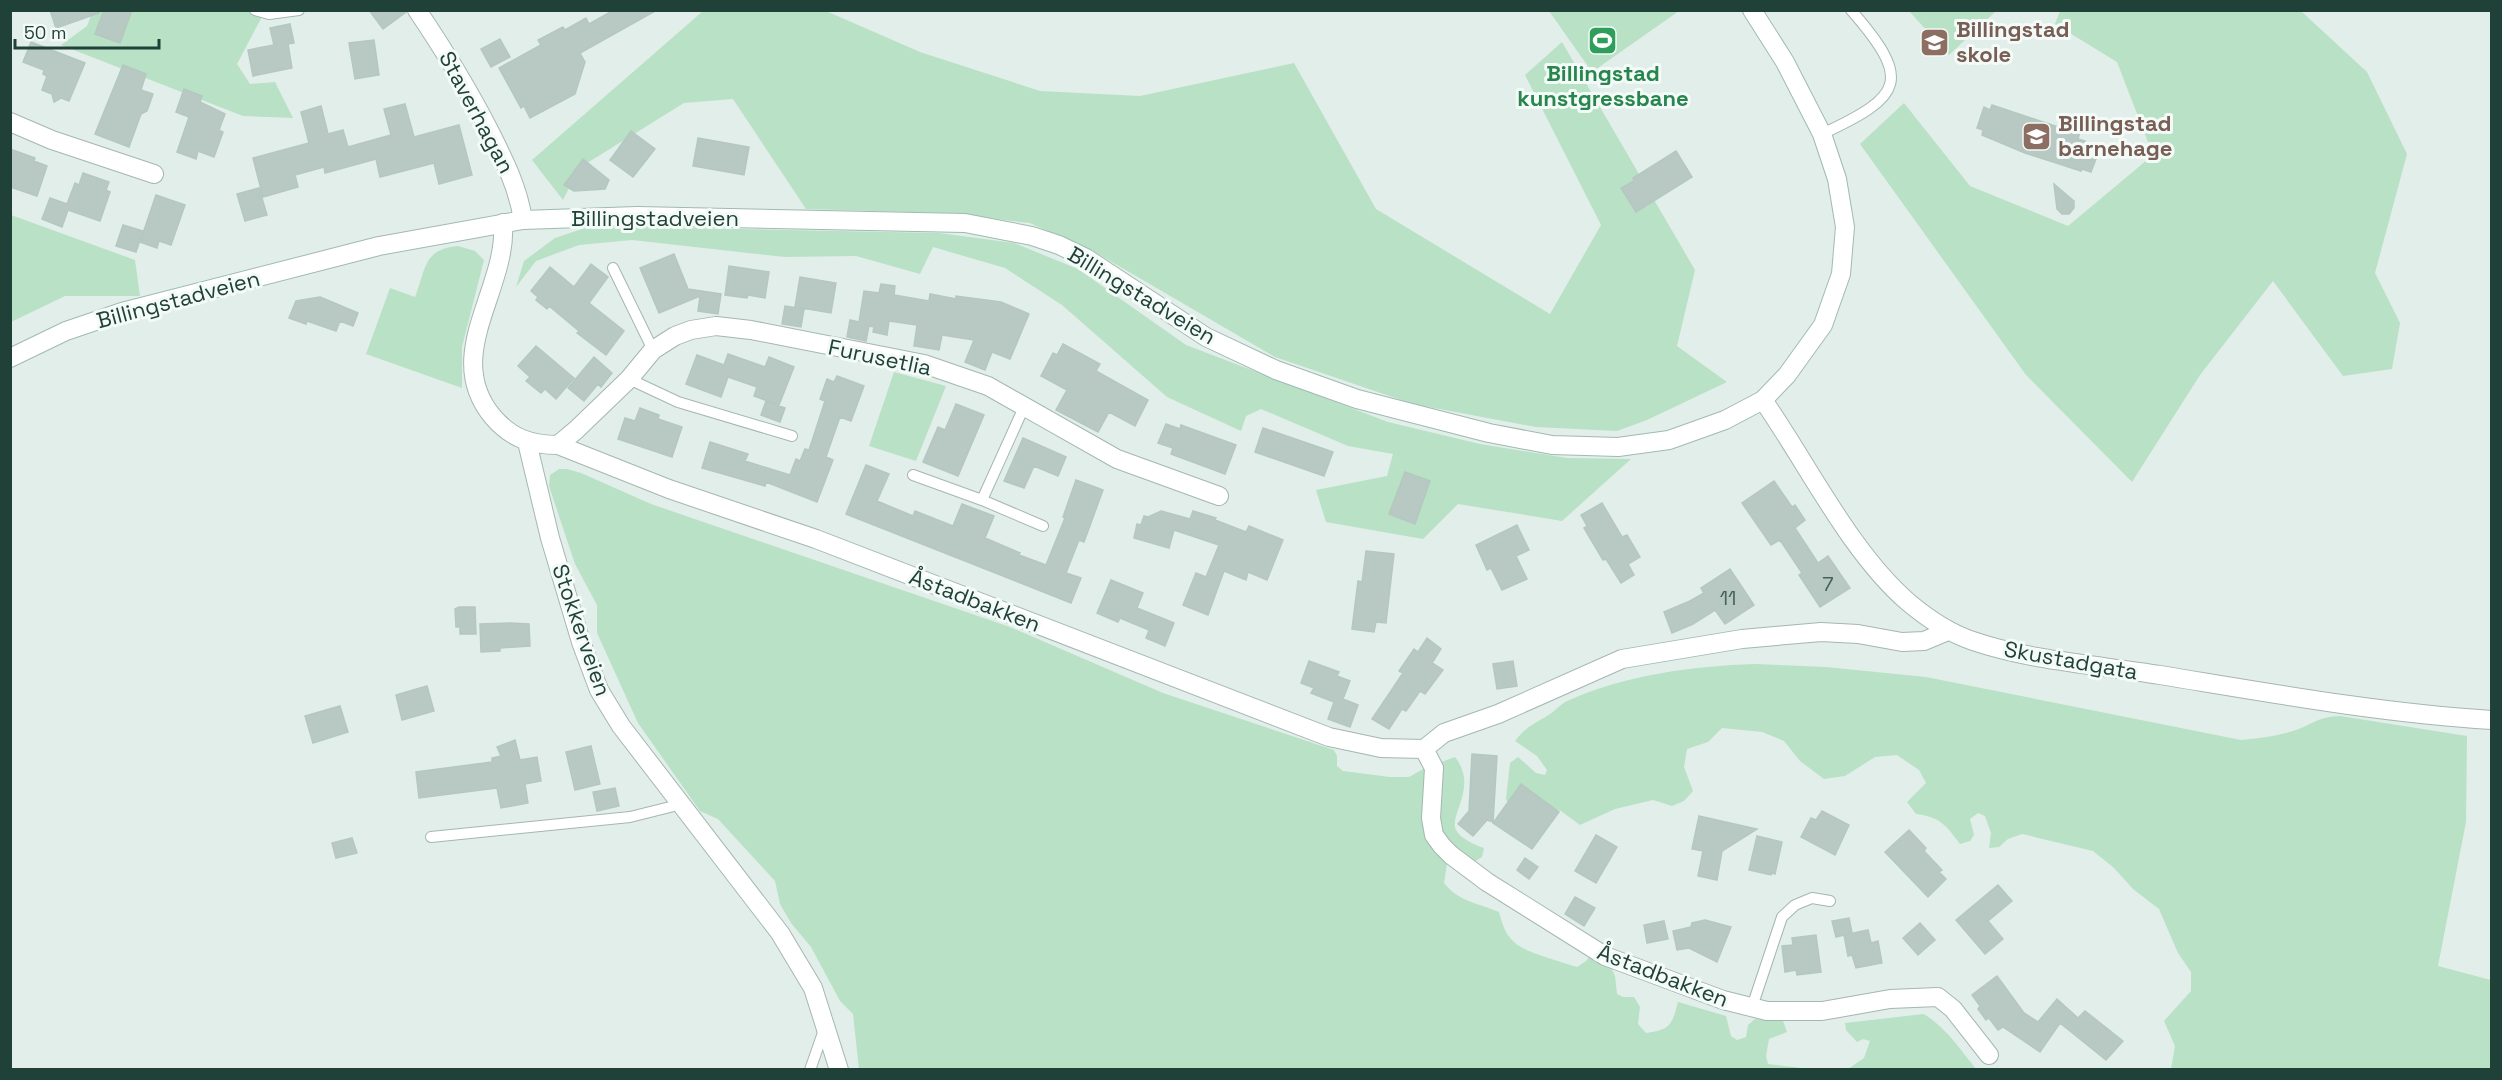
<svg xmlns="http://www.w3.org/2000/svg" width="2502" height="1080" viewBox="0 0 2502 1080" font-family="'Space Grotesk',sans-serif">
<rect width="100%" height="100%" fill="#e2eee9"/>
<!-- green -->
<path fill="#b9e1c5" d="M93 11H265L237 64 250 84 275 82 293 118 243 116 61 45 87 26Z
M703 11H826L920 52 1040 91 1140 96 1294 63 1376 209 1550 314 1601 225 1525 75 1562 42 1695 270 1677 346 1727 382 1647 420 1617 431 1536 427 1413 404 1275 357 1093 251 1030 223 943 213 806 209 733 99 684 103 579 168 563 200 532 160Z
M1549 11H1679L1592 72Z
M1994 11 1995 12 1949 55 1909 11Z
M2060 11H2301L2367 72 2407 154 2375 273 2400 323 2392 369 2343 376 2273 281 2200 375 2132 482 2026 375 1860 144 1904 103 1970 186 2068 226 2153 155 2117 62 2055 24Z
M11 215 135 260 140 296H65L11 322Z
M591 226 939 233 1014 243 1078 269 1186 345 1388 422 1480 444 1567 458 1631 459 1562 521 1458 504 1423 539 1326 522 1316 490 1387 476 1393 454 1348 446 1261 409 1246 416 1241 431 1167 397 1062 305 1005 268 933 247 920 274 856 256 785 257 632 240 579 245 536 261 516 287 524 261 555 238Z
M458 246 475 251 484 260 462 347V388L366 354 390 288 415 297C426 269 423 249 458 246Z
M894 372 946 386 916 461 869 446Z
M559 469H567L581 473 651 504 1010 627 1163 693 1334 750 1337 756V766L1343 771 1390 777H1409L1425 768 1455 757C1479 787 1448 816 1456 830 1461 839 1475 845 1484 848L1482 857 1474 862 1438 852 1447 864 1444 883C1459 902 1478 903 1499 912 1502 923 1505 934 1514 942 1523 952 1563 962 1577 967L1586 961 1597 948 1603 950 1615 976 1617 994 1623 997H1634L1640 1007 1638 1024 1646 1033C1670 1030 1672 1025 1678 1002L1726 1016 1731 1036 1737 1040 1746 1037 1748 1025 1755 1019 1783 1021 1787 1032 1769 1039 1766 1056 1768 1064 1811 1069H859L853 1014 840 1001 811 947 791 923 780 904 775 881 718 819 700 811 638 723 597 633V605L575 564 549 486 550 475Z
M1755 664 1826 667 1926 677 2241 740C2260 738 2278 736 2296 730 2315 723 2318 717 2340 716L2467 736 2466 822 2438 966 2491 980V1069H2171L2175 1046 2164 1021 2191 991V972L2178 953 2159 909 2133 889 2114 868 2093 851 2022 834 2008 839 1999 847 1989 848 1991 833 1985 816 1978 813 1970 819 1974 835 1970 841 1960 844C1946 825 1940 817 1916 814L1907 802 1926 783 1919 770 1897 755 1875 757 1845 776 1824 779 1800 761 1784 741 1762 732 1722 728 1708 742 1687 749 1684 767 1693 791 1684 801 1672 806 1653 800 1615 809 1580 825 1561 811 1541 804 1513 814 1506 799 1510 763 1518 757 1536 773 1545 775 1547 770 1537 756 1515 741C1526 727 1532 725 1547 716 1554 712 1559 706 1565 702 1622 675 1694 666 1755 664Z
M1924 1014C1946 1028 1960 1049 1976 1069H1848L1864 1058 1870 1041 1863 1039 1857 1042 1846 1030 1845 1023Z"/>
<!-- building -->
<path fill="#b7c9c2" stroke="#b4c8c0" stroke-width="1.5" d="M50 10H98L99 13 56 28Z
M104 10H132L120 43 95 34Z
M369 10H406V12L383 29Z
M614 10H657L580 53 585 62 575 94 530 118 524 106 521 108 499 68 541 45 538 40 563 27 565 30 586 18 589 24Z
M290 24 294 43 288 44 292 68 253 76 248 50 274 45 270 28Z
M500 39 510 57 491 67 481 49Z
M374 40 379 75 355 79 349 43Z
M31 42 85 63 69 101 61 98 54 102 52 94 42 90 47 76 43 74 44 70 23 62Z
M123 65 146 74 141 90 153 94 147 111 141 114 129 147 95 134Z
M184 89 202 96 200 102 225 114 219 130 223 132 214 157 198 151 196 159 177 152 189 117 176 112Z
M405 104 414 137 459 125 472 175 439 184 434 163 380 177 376 159 325 173 324 167 295 175 298 187 263 197 253 158 309 143 301 112 321 106 328 134 343 130 348 147 391 135 384 109Z
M1992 105 2064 129 2068 120 2082 124 2078 139 2085 141 2083 146 2099 151 2091 172 2082 169 2081 171 2025 153 1982 135 1983 130 1977 128 1984 107 1990 110Z
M631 131 655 149 633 177 610 160Z
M698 138 749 147 744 175 693 166Z
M10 149 35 158 34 161 47 166 37 196 10 187Z
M1676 151 1692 177 1636 212 1621 188 1634 181 1633 178Z
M583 159 609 180 605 189 574 191 564 185Z
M83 173 109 182 106 190 110 192 100 221 68 210 62 227 42 219 50 198 67 204 75 183 79 185Z
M2054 184 2074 201V208L2069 214H2062L2057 209Z
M259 188 267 215 245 221 237 194Z
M156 195 185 205 171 245 159 241 157 248 140 242Z
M123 225 143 231 136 252 116 246Z
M674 254 688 289 721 294 718 314 698 311 700 296 659 313 640 268Z
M591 264 608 277 589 303 624 331 606 355 577 333 579 331 549 306 547 309 536 300 538 297 531 291 550 267 574 287Z
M729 266 769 272 765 298 748 295 747 298 725 295Z
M800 277 836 283 831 313 795 307Z
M881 284 895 286 894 295 929 301 930 294 956 299V296L1001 302 1029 314 1010 359 992 352 985 370 965 362 974 340 942 335 939 350 914 346 917 325 889 321 887 335 873 332 874 327 869 326 866 341 847 337 850 320 859 322 864 291 879 293Z
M320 297 358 313 353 326 340 321 336 331 307 321 306 324 289 318 296 301Z
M785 306 804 309 801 327 782 324Z
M1063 344 1100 364 1096 371 1148 400 1135 426 1109 412 1098 432 1056 410 1067 390 1041 376 1053 353 1057 355Z
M536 346 574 378 556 399 545 389 541 393 526 381 530 377 518 366Z
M728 354 765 367 769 357 794 367 779 405 754 396 757 387 728 377 721 397 686 384 697 355 724 365Z
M594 357 612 373 601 387 598 384 584 401 568 388Z
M837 376 864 386 851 421 840 417 827 454 826 457 833 460 817 502 766 482 765 486 702 468 710 442 748 454 745 461 790 475 796 459 800 461 805 449 809 450 825 401 820 399 827 379 834 382Z
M766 401 785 408 780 422 761 415Z
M956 404 984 415 958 476 923 462 938 427 945 430Z
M640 408 659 415 658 419 682 427 672 457 618 439 625 418 635 421Z
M1166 424 1180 429 1181 425 1236 445 1225 474 1171 454 1173 448 1158 443Z
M1263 428 1333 452 1324 476 1255 452Z
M1023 438 1066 457 1058 476 1034 466 1024 488 1004 481Z
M866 465 889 474 877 501 913 516 915 511 953 526 962 504 994 516 985 538 1020 553 1019 555 1046 565 1065 518 1063 517 1076 480 1103 490 1084 542 1079 540 1066 573 1081 578 1071 603 846 514Z
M1405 472 1430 481 1415 524 1389 514Z
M1774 481 1792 507 1795 505 1805 520 1795 528 1818 563 1828 556 1850 588 1820 607 1799 575 1802 573 1780 540 1771 545 1742 503Z
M1602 503 1622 537 1627 535 1640 557 1628 564 1634 575 1621 583 1606 559 1603 560 1584 528 1587 526 1581 515Z
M1161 511 1190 519 1193 511 1216 518 1215 520 1246 532 1249 526 1283 540 1267 580 1248 572 1246 580 1224 571 1208 615 1183 605 1196 573 1206 577 1219 545 1174 530 1169 548 1134 538 1137 524 1141 525 1144 516 1148 517Z
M1517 525 1529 550 1516 556 1527 579 1502 590 1491 568 1487 570 1476 545Z
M1366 551 1394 554 1386 623 1376 622 1374 632 1352 629 1358 581 1362 582Z
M1730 569 1754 605 1725 624 1715 610 1693 624 1672 633 1664 612 1690 601 1704 593 1701 588Z
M1111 580 1143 593 1137 608 1174 623 1165 646 1146 638 1149 630 1120 618 1118 622 1097 613Z
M459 607H475L476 634H460V627H456L455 609Z
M511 623 529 624 530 646 500 648V651L481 652 480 624Z
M1427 638 1441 649 1432 663 1443 670 1425 694 1420 691 1406 711 1402 709 1389 729 1372 719 1403 673 1399 671 1414 649 1418 652Z
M1309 661 1339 672 1337 676 1350 681 1343 699 1358 705 1350 727 1328 719 1334 702 1311 693 1314 688 1301 683Z
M1513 661 1517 686 1497 689 1493 664Z
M427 686 434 711 402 720 396 695Z
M340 706 348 732 313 743 305 716Z
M515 740 520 760 537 757 541 781 525 784 528 803 501 808 497 788 419 798 416 772 492 762V758L501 756 497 747Z
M591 746 600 784 575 790 566 752Z
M1472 754 1497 756 1493 822 1487 820 1473 836 1458 824 1469 811Z
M1521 784 1559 812 1532 849 1493 823Z
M615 788 619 806 597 811 593 792Z
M1822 811 1849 825 1835 855 1801 837 1811 818 1816 820Z
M1699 816 1757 829 1722 851 1717 880 1698 876 1703 851 1692 849Z
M1909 830 1926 848 1924 851 1942 870 1939 872 1946 879 1928 897 1885 852Z
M1596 835 1617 847 1596 883 1575 871Z
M1757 836 1782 842 1775 874 1772 873 1771 875 1749 870Z
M352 838 357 853 336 858 332 843Z
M1525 858 1538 867 1529 879 1517 870Z
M1998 885 2012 901 1988 921 2003 939 1985 954 1956 920Z
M1575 897 1595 908 1584 926 1565 914Z
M1849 918 1852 933 1836 937 1832 921Z
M1705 920 1731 927 1717 962 1689 948 1677 950 1673 931 1691 927 1692 923Z
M1664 921 1668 939 1647 943 1644 925Z
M1920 923 1935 940 1918 955 1903 938Z
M1868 930 1871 943 1878 941 1882 963 1856 968 1852 955 1848 956 1844 935Z
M1816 935 1821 972 1797 975 1796 970 1785 972 1782 946 1793 945 1792 938Z
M1997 976 2024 1013 2038 1022 2057 999 2078 1018 2085 1011 2123 1041 2106 1060 2060 1023 2040 1052 2003 1027 1998 1030 1989 1018 1986 1020 1978 1009 1980 1006 1972 995Z"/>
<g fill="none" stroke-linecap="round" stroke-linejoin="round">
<defs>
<path id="service" d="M255 10 269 14 299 10
M1822 134C1904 96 1912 80 1851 10
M613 268 653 350
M629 379 678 402 792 436
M913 475 982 500 1024 407
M982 500 1043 526
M431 837 630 817 682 804
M1752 1007 1782 917 1795 905 1812 898 1830 901
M810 1070 825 1027"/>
<path id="minor" d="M417 10C444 50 467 87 489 130 504 160 518 187 523 220
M10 122 52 140 154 174
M503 223C508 290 441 355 493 417 511 438 531 445 558 445L669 489 816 539 1329 737 1381 748 1424 749 1444 733 1498 714 1622 659 1742 639 1821 632 1858 634 1902 642 1924 641 1948 631
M1763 400C1807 463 1850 552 1908 602 1927 618 1949 633 1973 641 2032 661 2098 665 2160 675 2270 693 2380 713 2492 720
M527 442 550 538 581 642 599 690 621 726 780 933 813 988 839 1070
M558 445 576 430 629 379 653 350 675 336 691 330 716 326 751 330 924 364 988 386 1117 459 1219 496
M1424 749 1434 768 1431 818 1434 835 1442 846 1451 855 1487 882 1605 956 1723 1000 1767 1011H1822L1890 999 1938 997 1953 1009 1989 1055"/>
<path id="secondary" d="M10 358 66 331 122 312 379 246 523 220 637 216 965 223 1032 236 1059 245 1086 258 1206 337 1276 370 1357 399 1489 433 1552 445 1618 447 1669 440 1725 420 1763 400 1787 375 1823 325 1841 274 1845 227 1837 179 1822 134 1785 62 1752 10"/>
</defs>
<!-- service casing -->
<use href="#service" stroke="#a4b7b0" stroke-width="12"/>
<!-- minor casing -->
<use href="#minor" stroke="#a4b7b0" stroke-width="20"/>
<!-- secondary casing -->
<use href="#secondary" stroke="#a0bab1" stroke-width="20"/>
<!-- service -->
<use href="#service" stroke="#fff" stroke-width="10"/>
<!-- minor -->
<use href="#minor" stroke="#fff" stroke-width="18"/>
<!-- secondary -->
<use href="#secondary" stroke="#fff" stroke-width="18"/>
</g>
<!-- icons -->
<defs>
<symbol id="stadium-square" viewBox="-11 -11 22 22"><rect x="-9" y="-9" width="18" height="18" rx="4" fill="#2e9e5b" stroke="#f3faf7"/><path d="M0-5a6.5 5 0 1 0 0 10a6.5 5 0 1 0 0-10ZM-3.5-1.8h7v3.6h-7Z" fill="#fff"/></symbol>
<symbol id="school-square" viewBox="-11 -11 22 22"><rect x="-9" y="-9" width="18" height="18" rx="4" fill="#8d6e63" stroke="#f3faf7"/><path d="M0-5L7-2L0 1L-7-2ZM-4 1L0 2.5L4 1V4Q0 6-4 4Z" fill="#fff"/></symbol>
</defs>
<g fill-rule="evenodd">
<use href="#stadium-square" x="1586" y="24" width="33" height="33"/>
<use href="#school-square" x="1918" y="26" width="33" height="33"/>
<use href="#school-square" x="2020" y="120" width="33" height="33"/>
</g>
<g text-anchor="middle" stroke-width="6" stroke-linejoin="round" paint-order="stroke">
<!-- number labels -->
<g font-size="20" fill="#46635a">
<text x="1828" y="591">7</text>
<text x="1728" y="605">11</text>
</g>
<!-- education labels -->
<g font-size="22" font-weight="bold" fill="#785e54" stroke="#f3faf7" text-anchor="start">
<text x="1956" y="37">Billingstad<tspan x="1956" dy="25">skole</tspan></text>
<text x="2058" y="131">Billingstad<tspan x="2058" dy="25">barnehage</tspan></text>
</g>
<!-- leisure labels -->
<g font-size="22" font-weight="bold" fill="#27864d" stroke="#f3faf7">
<text x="1603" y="81">Billingstad<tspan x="1603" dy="25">kunstgressbane</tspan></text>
</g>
<!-- street labels -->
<g font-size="22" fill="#204138" stroke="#f3faf7">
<text transform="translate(477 112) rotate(62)" y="8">Staverhagan</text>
<text x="655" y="226">Billingstadveien</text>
<text transform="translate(1142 295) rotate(31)" y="8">Billingstadveien</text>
<text transform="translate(178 299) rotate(-15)" y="8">Billingstadveien</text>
<text transform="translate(880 357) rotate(12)" y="8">Furusetlia</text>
<text transform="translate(975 600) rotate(21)" y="8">Åstadbakken</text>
<text transform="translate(582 630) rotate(71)" y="8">Stokkerveien</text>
<text transform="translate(2071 660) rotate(10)" y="8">Skustadgata</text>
<text transform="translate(1663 975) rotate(21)" y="8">Åstadbakken</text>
</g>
</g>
<!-- border -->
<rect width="2502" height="1080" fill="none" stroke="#204138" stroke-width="24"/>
<!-- scale -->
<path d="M15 39v9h144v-9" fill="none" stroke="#204138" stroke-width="3"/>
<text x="24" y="39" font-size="18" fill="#204138" stroke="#f3faf7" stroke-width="4.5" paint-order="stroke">50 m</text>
</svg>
